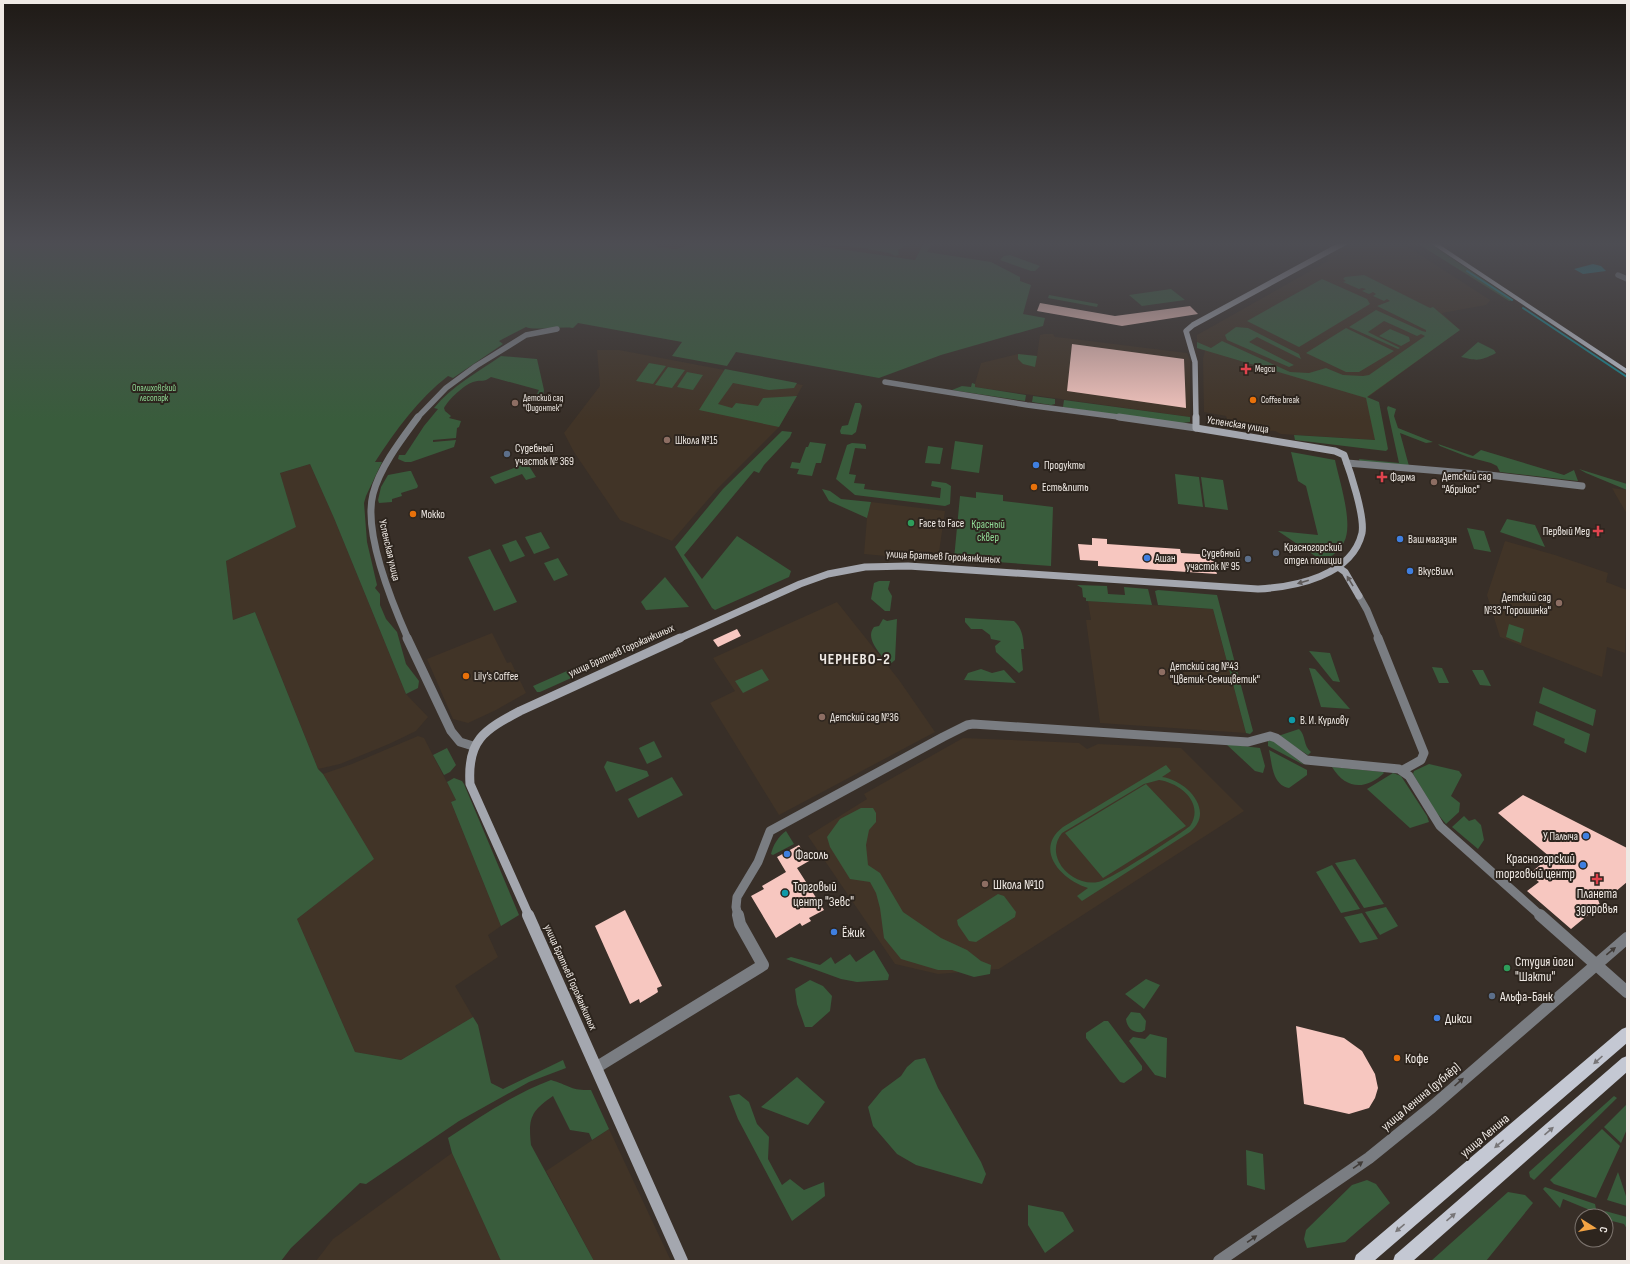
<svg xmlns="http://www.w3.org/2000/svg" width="1630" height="1264" viewBox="0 0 1630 1264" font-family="'Sofia Sans Condensed',sans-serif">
<rect width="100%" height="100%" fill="#382f28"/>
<!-- built -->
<path fill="#413427" d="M654 243H692L676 249 657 247Z
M798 243H924L915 260Z
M1285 243H1333L1322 248Z
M1351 243H1408L1410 245 1408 247 1490 300 1489 302 1486 305 1442 313 1460 330 1367 398 1376 440 1281 434 1275 431 1250 430V428L1241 426V424L1233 423 1232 420 1227 419 1226 416 1204 412 1203 359 1205 351 1197 348V335L1328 261V255Z
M1044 334H1053L1055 337 1065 338 1187 353 1190 360V417L974 387 981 363 1018 354 1037 356 1040 335Z
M597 350H619L803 385 779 427 718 488 672 541 620 520 574 452 564 433 600 386Z
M310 464 334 518 406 694 428 717 416 731 389 744 340 764 318 769 255 612 233 620 226 561 295 527 280 473Z
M1612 488 1627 490V514L1617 497Z
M871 502 945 511 938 559 930 560 864 554 867 518Z
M1505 541 1555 555 1608 573 1606 582 1627 590 1625 653 1607 647 1602 677 1500 637 1487 595Z
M1088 601 1213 609 1246 733 1100 723 1086 620H1091Z
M837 602 899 680 935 732 779 815 710 703 735 691 713 658Z
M492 633 507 663 511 662 526 693 496 710 468 723 453 719 427 659Z
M418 736 424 738 456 800 451 802 501 926 488 935 498 957 455 986 473 1017 401 1060 355 1052 297 919 373 859 323 774 352 764Z
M963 738 1079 743 1087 749 1098 744 1181 748 1244 811 999 969 938 974 895 964 808 836 867 799 864 794Z
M609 1129 671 1261H594L546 1171Z
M452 1153 501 1261H316L333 1239Z"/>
<!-- green -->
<path fill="#395c3c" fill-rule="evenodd" d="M3 243H654L657 247 676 249 692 243H798L915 260 924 243H932L927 252 991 262 1020 277V281L1031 285 1023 314 1045 318 1043 326 941 355 879 378 736 352 727 366 672 356 682 342 578 323 573 328C560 326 533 331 526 327L499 341 503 344 453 378 448 376C418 399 396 430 375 462H382L366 496 364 503 367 542 377 585 375 588 380 594V605L386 619 397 632 406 664 419 681 418 688 406 694 334 518 310 464 280 473 296 527 226 561 233 620 255 612 318 769 323 774 374 859 297 919 355 1052 401 1060 473 1017 478 1025 491 1083 503 1089 563 1060 566 1068 529 1082 459 1121 366 1184 360 1183 291 1248 281 1261H3Z
M812 243H910L898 250 899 255 895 256C886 250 875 252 865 248Z
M1417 243H1429L1514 300 1509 301Z
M1010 255 1040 266 1035 271H1031L1000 260 1004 256Z
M1364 275 1430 308 1433 307 1460 330 1367 397 1379 402 1388 449 1386 451 1295 440 1294 435 1375 440 1366 398 1197 348V342L1211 348 1222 341 1290 372 1309 373 1326 368 1343 375 1363 376 1369 375 1425 336 1421 334 1417 336 1384 321 1368 332 1400 348 1398 349 1349 327 1376 310 1422 331 1426 332V330L1377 306 1390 301 1387 299 1384 301 1373 296 1376 294 1373 292 1369 294 1362 291 1366 289 1362 288 1359 289 1343 282 1346 281 1343 279 1345 277Z
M1322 279 1367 299 1370 304 1299 347 1247 321Z
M1171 289 1185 300 1142 306 1129 295Z
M1049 295 1098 304 1097 307 1048 298Z
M1236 327 1248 328 1299 354 1301 359 1257 337 1249 342 1294 365 1289 367 1227 340 1225 335Z
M1346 328 1394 351 1359 372H1346L1306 353Z
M1390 329 1409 337 1410 341 1401 346 1379 336Z
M1478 342 1494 350 1496 353C1480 361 1478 361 1461 357Z
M1018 354 1037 356 1035 367 1023 364 1018 359Z
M501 356 537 359 544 390 543 396 537 394 539 390 491 377C483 383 482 379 473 382 464 385 449 399 444 408L445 411 451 416 449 418 461 421 459 427 457 428 456 438 433 440V442L456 440 454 447 411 462H405L398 459 399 455H405L424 426 438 409 434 408C452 386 478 372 501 356Z
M649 363 666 366 653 384 636 381Z
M668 367 685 370 672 388 655 385Z
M725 369 797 383 794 388 769 390 733 383 718 404 732 408 736 403 758 406 763 398 797 396 779 427 699 410Z
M687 372 703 375 693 390 677 387Z
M972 383 975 384V387L1026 395 1025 401 952 390 962 386 971 387Z
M1033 396 1055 399V404L1051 405 1032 402Z
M1064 400 1190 417V422L1175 424 1063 407Z
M855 403H860L862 406 856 432 852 435 841 434 840 431 842 426 848 425Z
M1388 406 1396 409 1394 416 1398 428 1433 442 1426 443 1400 433 1409 466 1360 462 1359 459 1399 463 1387 408Z
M782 431 792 432 790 437 764 465 759 473 754 471 684 555 702 579 737 536 791 571 789 577 715 610 712 608 675 547 723 489Z
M955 441 983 445 979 473 951 469Z
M810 442 826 444 821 463H816L812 476 797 474 799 469 790 468 792 462 800 463 806 447H808Z
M852 443 865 444 866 446V449L855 448 849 474 856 475 854 483 865 484 864 489 940 498 941 488 931 486 932 481 946 483 951 486 950 504 945 506 855 495 836 479 847 445Z
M1438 444 1473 456 1481 450 1564 475 1574 470 1578 481 1500 472 1497 466 1491 463 1468 457 1440 446Z
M928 446 943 448 940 464 925 463Z
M1291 452 1335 460C1339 480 1354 524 1344 542 1340 551 1331 556 1324 562L1278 531 1318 535 1306 486 1298 481Z
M527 463 536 477 526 480 522 474 495 484 490 477Z
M1579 469 1627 484V490L1586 473Z
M409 471H411L418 486 417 488 401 493 402 496 392 499V502L379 503 378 500 381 487 388 475Z
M1175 474 1199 477 1203 507 1178 504Z
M1201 477 1223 480 1228 510 1205 507Z
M822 489 830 491 841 499 871 502 867 518 829 501Z
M976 492 1003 495V501L1053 507 1051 566 954 559 960 496 976 498Z
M1507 519 1535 525 1545 547 1500 532Z
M1467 528 1484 531 1491 552 1474 549Z
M541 532 550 548 534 554 525 537Z
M516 540 525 556 510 562 502 545Z
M490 549 517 602 494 611 468 557Z
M558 558 568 575 554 581 544 563Z
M665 577 689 607 646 610 641 602Z
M879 581H890L888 589 892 596 890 611H885L871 599 874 583Z
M1077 585 1107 586 1108 594 1125 595 1124 587 1148 589 1152 605 1086 601V598L1083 597 1082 588Z
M1158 590 1217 595 1253 731 1250 734 1246 733 1213 609 1158 605 1155 591Z
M965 618 1014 621C1023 629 1023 638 1024 649H1021L1023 670 1019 673 996 652 995 646 1001 641 991 639 990 635 982 629H971L965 622Z
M883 619 887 621 897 619 895 660 889 665C882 655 864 639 874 627L879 626Z
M1509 624 1524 629 1521 643 1506 637Z
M655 638 656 640 540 692H537L533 686 637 640Z
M1309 651 1330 653 1340 682 1333 681Z
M1432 667 1442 668 1449 683H1439Z
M1309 668 1315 669 1350 709 1321 707Z
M762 669 769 680 743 693 735 681Z
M981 669 992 673 1004 670 1016 683 964 680 968 673Z
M1472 670H1483L1491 686 1480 685Z
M1543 687 1596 710 1593 726 1539 703Z
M1536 711 1590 734 1586 753 1564 743 1565 739 1533 725Z
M1299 729C1306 735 1303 746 1311 752L1308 755 1278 736Z
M1273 740 1302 763 1304 765 1268 746V741Z
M654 741 662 757 647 764 639 748Z
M1226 744 1260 748 1265 766 1263 773 1255 771Z
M447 748 456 765 450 772 444 775 433 755Z
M1269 750 1307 770V775L1289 788C1272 785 1272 763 1269 750Z
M607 761 647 771 649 776 616 792 604 767Z
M1429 764 1459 771 1462 775 1451 796 1460 803 1459 812 1446 824 1436 812 1413 774 1414 771Z
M1166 765 1171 771 1162 777C1186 780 1216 811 1190 832L1082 901 1077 896 1088 888C1062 880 1033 850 1063 827ZM1159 780C1180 783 1205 803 1190 826 1177 836 1111 880 1098 882 1083 885 1066 876 1059 862 1054 852 1055 842 1062 833L1144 784Z
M1332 767 1383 772 1384 773C1366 790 1346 790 1332 767Z
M1393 773 1401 776 1427 816 1429 822 1410 828 1367 789Z
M672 777 683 795 638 818 628 799Z
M454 778 462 781 464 784 519 915 501 926 451 802 456 800 447 782Z
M1146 784 1186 826 1103 878 1065 833Z
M861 808H873L876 813V822L869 830 866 845 868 865 880 873 903 912 941 938 967 950 981 961 991 965 990 974 974 977 952 970H938L901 959 884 938 880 908 876 893 870 882 850 879 830 847 827 837 840 819Z
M1464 816 1469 821 1475 819 1481 825 1484 840 1478 849 1452 827Z
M786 831 794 844 773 855 771 854C773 845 778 837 786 831Z
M1355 859 1384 904 1364 908 1335 863Z
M1332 865 1360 909 1341 913 1316 872Z
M998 894 1004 896 1016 912 1015 917 976 942 969 941 958 925 957 920Z
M1386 907 1398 926 1380 935 1365 912Z
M1362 913 1378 939 1360 943 1344 917Z
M874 950 889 975 888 980 857 982 841 979 786 959 791 957 820 965 831 957 835 964 850 954 856 962Z
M1146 979 1160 985 1144 1009 1125 994Z
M810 980 823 986 832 996 830 1011 812 1027H805L797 1004 795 989Z
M1131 1012 1140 1013 1146 1021 1145 1030 1142 1032C1133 1033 1127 1028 1126 1019Z
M1104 1021H1108L1142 1066V1070L1124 1083 1120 1082 1086 1038V1033Z
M1150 1034 1167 1038 1166 1078 1155 1075 1129 1041 1133 1037 1145 1039Z
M925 1058 938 1088 981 1162 986 1174 982 1184 916 1165 897 1154 873 1126 868 1107 882 1090 901 1076 907 1067 915 1060Z
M797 1077 825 1102 808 1125 761 1107Z
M551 1080C569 1085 571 1091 591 1090L609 1129 592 1140 589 1133 570 1130 553 1096C531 1111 528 1118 531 1145L594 1261H501L452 1153 448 1138C481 1116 514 1094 551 1080Z
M739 1094 749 1102 757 1124 769 1137 768 1159 782 1185 790 1179 804 1190 824 1182 825 1196 792 1221 738 1119 729 1096Z
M1614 1096 1617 1098 1534 1180 1530 1177 1529 1172Z
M1627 1104V1129L1621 1143 1604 1127Z
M1602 1129 1620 1146 1596 1198 1554 1184 1550 1180Z
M1246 1150 1263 1154 1265 1190 1247 1185Z
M1618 1172 1627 1199V1206L1607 1200Z
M1367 1180 1376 1184 1390 1203 1345 1242 1307 1248 1304 1239 1306 1230 1352 1185Z
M1545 1187 1595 1204 1597 1213 1563 1199 1560 1208 1543 1189Z
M1508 1192 1525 1195 1533 1203 1486 1261H1431Z
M1028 1205 1063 1212 1074 1231 1045 1253 1028 1225Z
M1605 1211 1627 1217V1229L1624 1224 1608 1220Z"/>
<!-- water -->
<path fill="#1a8791" d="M1593 264 1601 266 1606 271 1583 274 1574 269Z"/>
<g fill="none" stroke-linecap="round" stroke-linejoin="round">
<!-- stream -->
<path stroke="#1a8791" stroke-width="2" d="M1467 271 1512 300
M1523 308 1627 377"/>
</g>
<!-- building -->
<path fill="#f7c7c0" d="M1040 303 1115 316 1190 306 1198 314 1122 326 1037 311Z
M1072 344 1184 359 1186 408 1067 391Z
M1092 538 1107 539V544L1180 549 1181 553 1215 555 1217 565H1214L1217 574 1098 566V561L1080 560 1078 544 1092 545Z
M737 629 741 636 718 647 713 640Z
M1523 795 1627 848V882L1609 897 1596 894 1600 905 1571 929 1527 891 1539 882 1529 874 1550 857 1498 813Z
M799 845 809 861 797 868 824 910 809 918 811 921 802 926 800 923 776 938 751 896 764 889 762 886 786 872 777 857Z
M625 910 662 986 657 988 658 992 655 994 640 1003 639 999 630 1004 595 926Z
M1296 1026 1344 1038 1362 1051 1375 1074 1378 1088 1375 1098 1369 1108 1349 1114 1304 1104Z"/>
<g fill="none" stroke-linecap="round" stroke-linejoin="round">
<!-- street-far3 -->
<path stroke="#7a7d82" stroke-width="5.5" d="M1618 275 1627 279
M885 382 1027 405 1126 418
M417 418 446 388 476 366 526 335 557 329"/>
<!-- street-far2 -->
<path stroke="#7a7d82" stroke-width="7" d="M1119 417 1196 428
M1347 463 1489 475 1582 486
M1359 596 1367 610 1379 639
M408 639C392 603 363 533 373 494 380 467 401 440 418 417"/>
<!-- street-far1 -->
<path stroke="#7a7d82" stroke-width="9" d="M407 638 451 731 460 742 473 746
M1378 638 1424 753 1421 760 1403 770
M738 916 736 907 737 897 758 862 770 831 943 737 967 725 973 724 1248 742 1270 736 1276 738 1306 760 1399 769 1409 776 1440 826 1541 916"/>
<!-- street -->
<path stroke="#7a7d82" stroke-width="12" d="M1540 915 1627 992
M597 1067 763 965 740 924 738 915
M1219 1261 1369 1158 1432 1107 1627 938"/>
<!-- secondary-far3 -->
<path stroke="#a4a7af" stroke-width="5.5" d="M1196 418 1195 362 1186 331 1193 325 1344 243"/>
<!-- secondary-far2 -->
<path stroke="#a4a7af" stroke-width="7" d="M1338 567 1345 572 1359 596
M678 639 800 584 828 574 865 567 908 566 1258 589C1295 587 1352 576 1362 533 1365 516 1350 471 1344 455L1335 451 1196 428V417"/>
<!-- secondary-far1 -->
<path stroke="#a4a7af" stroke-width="9" d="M529 916 470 784C467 740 484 730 520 711L680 638"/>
<!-- secondary -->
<path stroke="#a4a7af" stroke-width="12" d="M528 915 682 1261"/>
<!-- primary -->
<path fill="#c4c8d3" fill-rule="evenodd" d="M1430 243H1437L1627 369V374Z
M1627 1027V1043L1374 1261H1354L1356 1255 1622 1029Z
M1627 1056V1072L1413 1261H1393L1395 1255 1622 1058Z"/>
</g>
<!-- one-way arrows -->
<defs><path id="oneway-solid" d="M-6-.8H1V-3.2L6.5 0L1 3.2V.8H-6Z"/></defs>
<g fill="#5d5958">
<use href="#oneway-solid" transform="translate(1350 581) rotate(-121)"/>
<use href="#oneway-solid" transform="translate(1303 582) rotate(164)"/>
</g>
<g fill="#403b37">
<use href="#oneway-solid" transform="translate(1611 951) rotate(-39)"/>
<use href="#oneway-solid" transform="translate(1459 1082) rotate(-42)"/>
<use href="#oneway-solid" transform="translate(1358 1165) rotate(-35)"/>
<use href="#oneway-solid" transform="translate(1252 1239) rotate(-35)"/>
</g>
<g fill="#787678">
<use href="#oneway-solid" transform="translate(1598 1060) rotate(138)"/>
<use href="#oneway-solid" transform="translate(1549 1131) rotate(-41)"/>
<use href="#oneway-solid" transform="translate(1499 1144) rotate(140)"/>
<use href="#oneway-solid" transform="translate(1451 1217) rotate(-41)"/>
<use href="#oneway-solid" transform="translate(1400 1228) rotate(140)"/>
</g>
<!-- sky -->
<linearGradient id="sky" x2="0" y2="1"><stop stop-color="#1f1a16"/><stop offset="0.58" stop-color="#4d4d53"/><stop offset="1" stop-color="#4d4d53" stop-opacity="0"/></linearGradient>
<rect width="1630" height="420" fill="url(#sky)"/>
<!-- markers -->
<g fill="#e0444e" stroke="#2d251e" stroke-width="1.5">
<path d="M1244 363h4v4h4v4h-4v4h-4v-4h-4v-4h4z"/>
<path d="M1380 471h4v4h4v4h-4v4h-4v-4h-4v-4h4z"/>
<path d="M1596 525h4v4h4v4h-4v4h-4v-4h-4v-4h4z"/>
<path d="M1595 873h4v4h4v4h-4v4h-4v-4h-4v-4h4z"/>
</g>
<g fill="#e8710a" stroke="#2d251e" stroke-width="1.5">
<circle cx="1253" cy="400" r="4"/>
<circle cx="1034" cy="487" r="4"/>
<circle cx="413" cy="514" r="4"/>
<circle cx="466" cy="676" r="4"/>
<circle cx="1397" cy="1058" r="4"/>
</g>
<g fill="#8d6e63" stroke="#2d251e" stroke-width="1.5">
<circle cx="515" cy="403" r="4"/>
<circle cx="667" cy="440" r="4"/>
<circle cx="1434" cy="482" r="4"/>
<circle cx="1559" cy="603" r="4"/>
<circle cx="1162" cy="672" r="4"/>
<circle cx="822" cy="717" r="4"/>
<circle cx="985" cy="884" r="4"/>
</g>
<g fill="#5c6f8a" stroke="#2d251e" stroke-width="1.5">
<circle cx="507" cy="454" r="4"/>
<circle cx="1276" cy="553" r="4"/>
<circle cx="1248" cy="559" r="4"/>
<circle cx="1492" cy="996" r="4"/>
</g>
<g fill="#3f7fe0" stroke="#2d251e" stroke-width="1.5">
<circle cx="1036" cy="465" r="4"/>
<circle cx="1400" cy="539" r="4"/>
<circle cx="1147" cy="558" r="4"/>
<circle cx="1410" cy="571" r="4"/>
<circle cx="1586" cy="836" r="4"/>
<circle cx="787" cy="854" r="4"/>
<circle cx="1583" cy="865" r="4"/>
<circle cx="834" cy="932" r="4"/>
<circle cx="1437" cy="1018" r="4"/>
</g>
<g fill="#2e9e5b" stroke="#2d251e" stroke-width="1.5">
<circle cx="911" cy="523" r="4"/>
<circle cx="1507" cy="968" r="4"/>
</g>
<g fill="#0f9aa8" stroke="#2d251e" stroke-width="1.5">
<circle cx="1292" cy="720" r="4"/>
<circle cx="785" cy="893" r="4"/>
</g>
<g text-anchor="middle" stroke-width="4" stroke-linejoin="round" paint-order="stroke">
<!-- far-poi labels -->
<g font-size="9" fill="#efe9e4" stroke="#2d251e" text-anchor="start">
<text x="1255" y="372">Медси</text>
<text x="523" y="401">Детский сад<tspan x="523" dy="10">"Фидонтек"</tspan></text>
<text x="1261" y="403">Coffee break</text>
</g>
<!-- far-park labels -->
<g font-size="9" fill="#8fda95" stroke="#2d251e">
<text x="154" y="391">Опалиховский<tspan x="154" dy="10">лесопарк</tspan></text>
</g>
<!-- street labels -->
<g font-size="11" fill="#efe9e4" stroke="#2d251e">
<text transform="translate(1238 424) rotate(9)" y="4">Успенская улица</text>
<text transform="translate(390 550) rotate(77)" y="4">Успенская улица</text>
<text transform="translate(943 556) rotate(3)" y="4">улица Братьев Горожанкиных</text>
<text transform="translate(621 650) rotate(-24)" y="4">улица Братьев Горожанкиных</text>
<text transform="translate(571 977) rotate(66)" y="4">улица Братьев Горожанкиных</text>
</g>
<!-- poi labels -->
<g font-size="11" fill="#efe9e4" stroke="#2d251e" text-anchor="start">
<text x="675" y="444">Школа №15</text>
<text x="515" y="452">Судебный<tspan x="515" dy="13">участок № 369</tspan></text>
<text x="1044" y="469">Продукты</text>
<text x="1442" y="480">Детский сад<tspan x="1442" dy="13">"Абрикос"</tspan></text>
<text x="1390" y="481">Фарма</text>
<text x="1042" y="491">Есть&amp;пить</text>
<text x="421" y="518">Мокко</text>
<text x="919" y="527">Face to Face</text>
<text x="1590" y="535" text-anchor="end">Первый Мед</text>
<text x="1408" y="543">Ваш магазин</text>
<text x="1284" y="551">Красногорский<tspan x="1284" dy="13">отдел полиции</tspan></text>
<text x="1240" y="557" text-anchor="end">Судебный<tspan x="1240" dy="13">участок № 95</tspan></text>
<text x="1155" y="562">Ашан</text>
<text x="1418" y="575">ВкусВилл</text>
<text x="1551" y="601" text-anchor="end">Детский сад<tspan x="1551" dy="13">№33 "Горошинка"</tspan></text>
<text x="1170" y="670">Детский сад №43<tspan x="1170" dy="13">"Цветик-Семицветик"</tspan></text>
<text x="474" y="680">Lily’s Coffee</text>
<text x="830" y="721">Детский сад №36</text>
<text x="1300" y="724">В. И. Курлову</text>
<text x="1578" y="840" text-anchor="end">У Палыча</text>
</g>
<!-- park labels -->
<g font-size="11" fill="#8fda95" stroke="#2d251e">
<text x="988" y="528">Красный<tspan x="988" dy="13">сквер</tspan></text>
</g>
<!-- near-poi labels -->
<g font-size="13" fill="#efe9e4" stroke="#2d251e" text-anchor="start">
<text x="795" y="859">Фасоль</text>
<text x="1575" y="863" text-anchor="end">Красногорский<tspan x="1575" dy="15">торговый центр</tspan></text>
<text x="993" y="889">Школа №10</text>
<text x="793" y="891">Торговый<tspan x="793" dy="15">центр "Зевс"</tspan></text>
<text x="1597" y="898" text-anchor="middle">Планета<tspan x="1597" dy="15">здоровья</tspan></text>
<text x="842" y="937">Ёжик</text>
<text x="1515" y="966">Студия йоги<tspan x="1515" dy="15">"Шакти"</tspan></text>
<text x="1500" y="1001">Альфа-Банк</text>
<text x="1445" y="1023">Дикси</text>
<text x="1405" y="1063">Кофе</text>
</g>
<!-- near-street labels -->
<g font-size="13" fill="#efe9e4" stroke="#2d251e">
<text transform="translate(1420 1096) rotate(-40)" y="5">улица Ленина (дублёр)</text>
<text transform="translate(1484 1135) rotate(-40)" y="5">улица Ленина</text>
</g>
<!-- district labels -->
<g font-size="15" font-weight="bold" letter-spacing="1" fill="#efe9e4" stroke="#2d251e">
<text x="855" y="664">ЧЕРНЕВО-2</text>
</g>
</g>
<!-- border -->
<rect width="1630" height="1264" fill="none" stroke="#efe9e4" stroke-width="8"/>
<!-- north arrow -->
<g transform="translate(1594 1228) rotate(101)"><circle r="19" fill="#2d251e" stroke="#7b736d"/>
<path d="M0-3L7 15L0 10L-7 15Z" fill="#f4a444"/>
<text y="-6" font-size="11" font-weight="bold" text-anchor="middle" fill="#efe9e4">С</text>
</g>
</svg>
